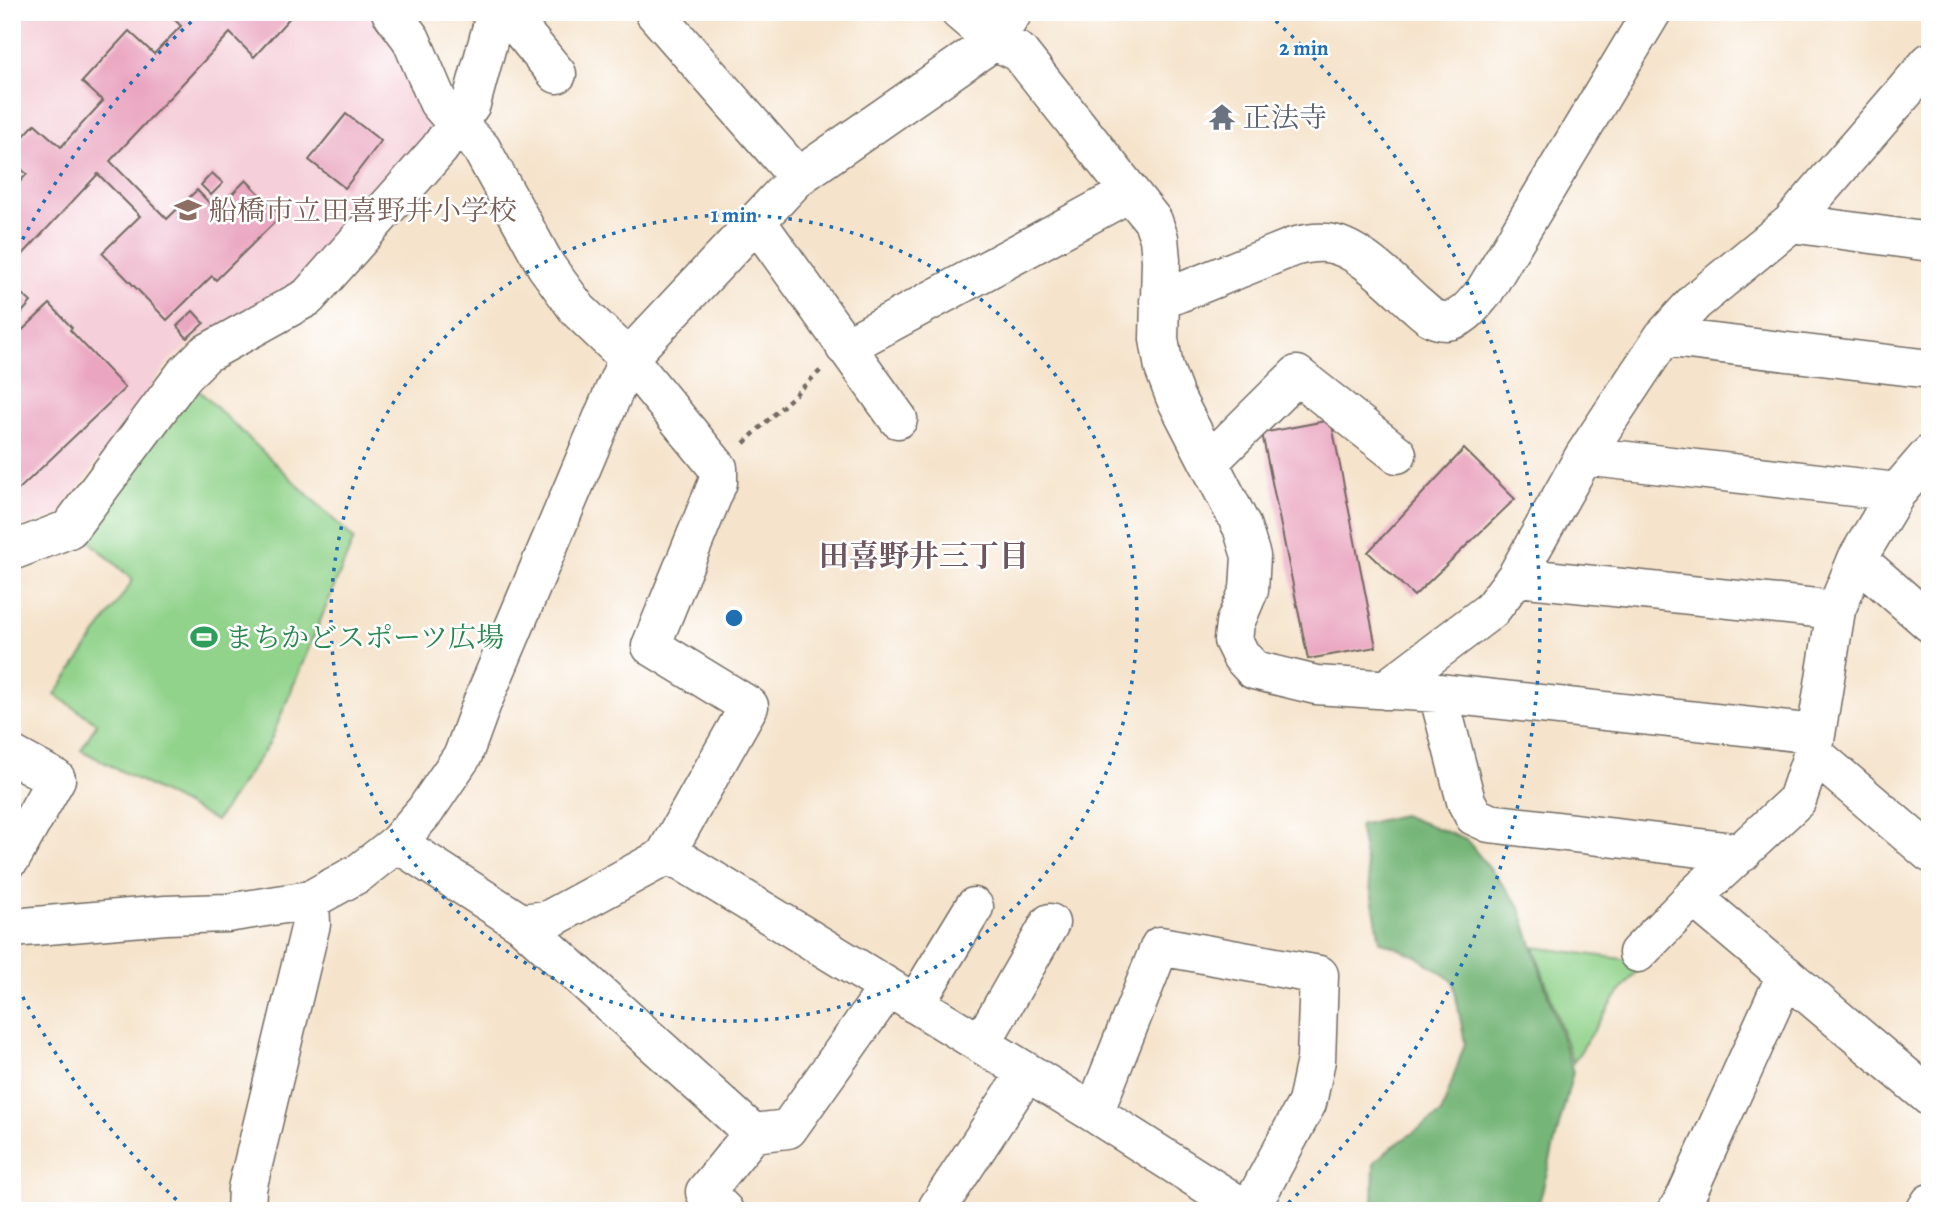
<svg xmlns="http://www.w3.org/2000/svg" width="1942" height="1223" viewBox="0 0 1942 1223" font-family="Alegreya,'Noto Serif JP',serif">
<rect width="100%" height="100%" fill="#fff"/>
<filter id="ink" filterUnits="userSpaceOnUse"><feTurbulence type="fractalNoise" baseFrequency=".0143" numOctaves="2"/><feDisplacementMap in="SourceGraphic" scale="14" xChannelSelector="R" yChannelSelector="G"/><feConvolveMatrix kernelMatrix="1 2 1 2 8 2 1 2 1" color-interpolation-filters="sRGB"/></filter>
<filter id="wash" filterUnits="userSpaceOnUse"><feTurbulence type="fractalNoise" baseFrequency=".00686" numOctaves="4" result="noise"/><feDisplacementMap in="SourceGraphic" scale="28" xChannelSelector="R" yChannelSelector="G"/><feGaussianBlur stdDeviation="1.57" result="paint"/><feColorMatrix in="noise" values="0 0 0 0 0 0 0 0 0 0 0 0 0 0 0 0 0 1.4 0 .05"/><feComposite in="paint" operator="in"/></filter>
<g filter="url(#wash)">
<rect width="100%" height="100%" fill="#f5e3cb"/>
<!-- built -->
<path fill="#f5cfd9" d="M12 12H374L399 47 428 114 430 139 299 281 197 338 169 361 59 515 12 531Z"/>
<!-- green -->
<path fill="#91d38b" stroke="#5e7f5b" stroke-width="2" d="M193 385 354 539 270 742 216 821 81 750 97 723 55 695 133 580 83 535Z
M1534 947 1645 962 1615 998 1573 1063Z"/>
<!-- forest -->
<path fill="#74b577" stroke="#507051" stroke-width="2" d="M1402 815 1466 839 1519 905 1573 1072 1537 1211H1373L1374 1162 1392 1147 1441 1114 1465 1043 1453 981 1416 956 1380 941 1359 825Z"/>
<g id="blocks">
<!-- building -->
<path fill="#eaa6c0" d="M167 12H295L254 57 230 33 110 161 167 219 197 190 216 210 246 180 281 216 216 280 212 276 167 320 102 253 140 216 98 174 12 266V190L27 174 12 161V132L20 140 35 124 61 147 103 101 82 82 129 31 154 54 181 26Z
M346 114 381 141 345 188 309 160Z
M212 173 223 183 211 195 201 185Z
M12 285 31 302 17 318 12 313Z
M50 304 72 328 70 330 125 388 12 496V340Z
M193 311 204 323 187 338 177 326Z
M1331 420 1376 647 1308 659 1262 433Z
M1464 449 1515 499 1414 596 1368 552Z"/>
</g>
</g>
<g filter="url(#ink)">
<use href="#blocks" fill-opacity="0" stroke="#726b63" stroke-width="2"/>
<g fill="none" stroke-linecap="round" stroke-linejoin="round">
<defs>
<path id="minor" d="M391 12 411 39 438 102 457 124 481 148 546 266 578 310 628 358 718 468V482L651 646 749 706 664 857
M506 12 557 74
M654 12 798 177
M960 12 994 41 1019 52 1153 221 1159 238 1161 260 1159 339 1164 368 1175 397 1242 527 1251 556 1249 590 1235 623 1233 640 1241 656 1254 670 1316 685 1438 693 1816 734
M757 222 898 419
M1791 223 1930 242
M1159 301 1293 247C1304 244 1314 242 1326 243 1356 245 1392 283 1414 303 1424 311 1431 321 1446 321 1463 320 1474 304 1484 292L1652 12
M1663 337 1930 369
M845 347 1129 193
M1584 456 1897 492
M1209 462 1297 375 1397 454
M12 551 69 529 184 375 205 354 308 297 439 149 471 104 496 12
M1857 559 1930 623
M1516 577 1836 610
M1385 690 1491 610 1516 577 1584 456 1663 337 1695 302 1791 223 1930 62
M1438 693 1466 801 1474 816 1489 823 1742 853
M1813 753 1930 853
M12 755 56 779 12 857
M397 843 521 923 548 920 664 857 680 860 1094 1113 1248 1211
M1693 897 1930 1097
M521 923 753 1133
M12 928 166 915 227 913 310 900 359 873 397 843 425 811 463 755 482 703 628 358 798 177 994 41 1013 12
M1638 953 1693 897 1797 800 1813 753 1836 610 1857 559 1897 492 1930 454
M915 1004 974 907
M981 1044 1050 923
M1094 1113 1160 946 1319 975 1316 1060 1307 1103 1249 1211
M938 1207 1027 1072
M246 1211 247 1189 311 924 310 900
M724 1211 705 1192 753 1133 788 1129 888 988
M1677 1211 1686 1196 1786 975
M1925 1211 1930 1203"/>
</defs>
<!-- minor casing -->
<use href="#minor" stroke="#726b63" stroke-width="41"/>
<!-- path -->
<path stroke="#726b63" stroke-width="4.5" stroke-dasharray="5 5" stroke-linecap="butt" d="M744 443 821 370"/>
<!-- minor -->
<use href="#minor" stroke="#fff" stroke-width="38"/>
</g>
</g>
<!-- distance rings -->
<g fill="none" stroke="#1f6fb2" stroke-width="3.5" stroke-dasharray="3.5 7">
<circle cx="734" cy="618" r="403"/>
<path d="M184 1207A806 806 0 0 1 13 978M13 258A806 806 0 0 1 200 14M1268 14A806 806 0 0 1 1284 1207"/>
</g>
<!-- icons -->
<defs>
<symbol id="temple-bare" viewBox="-9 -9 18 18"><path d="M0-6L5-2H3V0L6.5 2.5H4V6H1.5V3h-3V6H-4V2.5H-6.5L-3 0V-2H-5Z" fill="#6b7280" stroke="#fff" stroke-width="2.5" paint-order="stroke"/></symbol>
<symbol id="school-bare" viewBox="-9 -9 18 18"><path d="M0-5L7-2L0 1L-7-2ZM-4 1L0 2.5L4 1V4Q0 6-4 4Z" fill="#8d6e63" stroke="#fff" stroke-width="2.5" paint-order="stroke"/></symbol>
<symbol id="stadium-bare" viewBox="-9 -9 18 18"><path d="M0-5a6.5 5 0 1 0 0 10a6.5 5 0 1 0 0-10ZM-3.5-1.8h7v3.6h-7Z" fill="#2e9e5b" stroke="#fff" stroke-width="2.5" paint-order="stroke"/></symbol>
</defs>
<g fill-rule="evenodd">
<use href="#temple-bare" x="1203" y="98" width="38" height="38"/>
<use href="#school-bare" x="169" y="191" width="38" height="38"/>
<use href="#stadium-bare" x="185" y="618" width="38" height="38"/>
</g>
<g text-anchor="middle" stroke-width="5" stroke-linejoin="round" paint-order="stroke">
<!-- worship labels -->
<g font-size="28" fill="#5b616d" stroke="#fff" text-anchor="start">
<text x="1243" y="127">正法寺</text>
</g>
<!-- education labels -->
<g font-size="28" fill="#785e54" stroke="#fff" text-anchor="start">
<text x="209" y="220">船橋市立田喜野井小学校</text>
</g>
<!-- leisure labels -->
<g font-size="28" fill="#27864d" stroke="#fff" text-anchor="start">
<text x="225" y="647">まちかどスポーツ広場</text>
</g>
<!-- neighbourhood labels -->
<g font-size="30" font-weight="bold" fill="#6e565f" stroke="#fff">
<text x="924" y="566">田喜野井三丁目</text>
</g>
</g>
<circle cx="734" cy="618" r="10" fill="#1f6fb2" stroke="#fff" stroke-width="3.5"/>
<g font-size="21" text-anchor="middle" font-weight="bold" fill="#1f6fb2" stroke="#fff" stroke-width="5" stroke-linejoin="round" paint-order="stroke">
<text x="1304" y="55">2 min</text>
<text x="734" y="222">1 min</text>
</g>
<!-- margin -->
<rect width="1942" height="1223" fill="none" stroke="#fff" stroke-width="42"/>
</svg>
